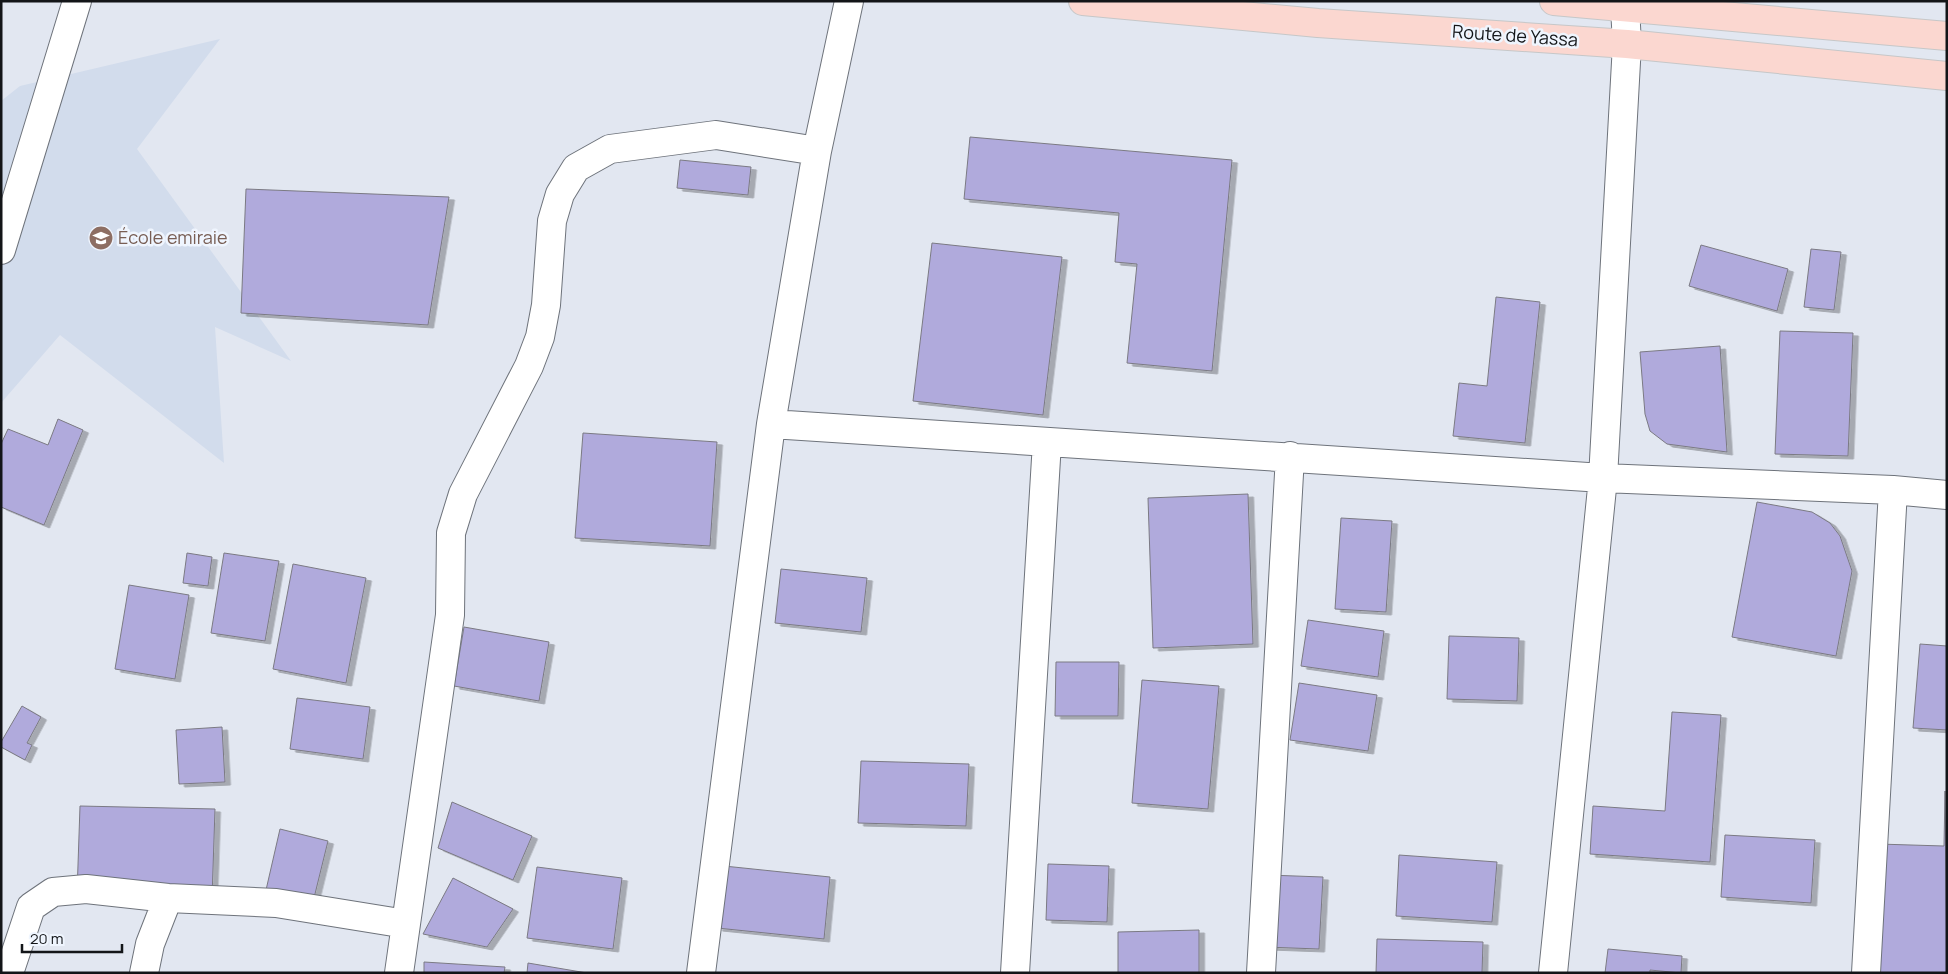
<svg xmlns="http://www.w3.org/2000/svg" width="1948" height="974" viewBox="0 0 1948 974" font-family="Manrope,sans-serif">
<defs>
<filter id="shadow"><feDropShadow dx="5.5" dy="3" stdDeviation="0" flood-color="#0004"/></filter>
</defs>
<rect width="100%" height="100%" fill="#e2e7f1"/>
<!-- built -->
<path fill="#d2dcec" d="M220 39 137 149 291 361 215 327 224 463 60 335 1 403V101L20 86Z"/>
<!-- building -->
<path fill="#b0aadc" stroke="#7b7a83" filter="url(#shadow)" d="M970 137 1232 160 1212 371 1127 363 1137 264 1115 262 1119 213 964 199Z
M680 160 751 167 748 195 677 188Z
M246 189 449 197 428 325 241 313Z
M932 243 1062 257 1043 415 913 401Z
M1701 245 1788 269 1777 311 1689 286Z
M1811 249 1841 252 1834 310 1804 307Z
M1496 297 1540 302 1525 443 1453 436 1459 383 1487 386Z
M1780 331 1853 333 1848 456 1775 454Z
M1720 346 1727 452 1667 444 1650 431 1645 414 1640 352Z
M58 419 83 430 44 525 1 507V444L8 429 48 445Z
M583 433 717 442 710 546 575 538Z
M1248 494 1253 644 1153 648 1148 498Z
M1757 502 1812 512 1830 523 1840 536 1852 571 1836 656 1732 637Z
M1341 518 1392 521 1386 612 1335 609Z
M187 553 212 557 208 586 183 583Z
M224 553 279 561 265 641 211 633Z
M293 564 366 578 346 683 273 669Z
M781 569 867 578 861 632 775 623Z
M129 585 189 595 175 679 115 669Z
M1308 620 1384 631 1378 677 1301 666Z
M464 627 549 642 539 701 454 686Z
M1449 636 1519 638 1517 701 1447 699Z
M1920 644 1947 646V730L1913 728Z
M1056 662H1119L1118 716H1055Z
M1142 680 1219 686 1208 809 1132 803Z
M1299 683 1377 695 1368 751 1290 740Z
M297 698 370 707 363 759 290 749Z
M22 706 41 717 27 743 32 745 25 760 1 747V742Z
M1672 712 1721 715 1710 862 1590 854 1593 806 1665 811Z
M222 727 225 782 179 784 176 730Z
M861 761 969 764 966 826 858 823Z
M1945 791 1947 973H1874L1878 844 1944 846Z
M452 802 532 836 513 880 438 848Z
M80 806 215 809 212 898 77 894Z
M280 829 328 841 313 902 266 890Z
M1725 835 1815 840 1811 903 1721 897Z
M1399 855 1497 862 1492 922 1396 916Z
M1048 864 1109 866 1107 922 1046 920Z
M724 866 830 877 824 939 717 928Z
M537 867 622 878 613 949 527 938Z
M1268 875 1323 877 1319 949 1265 947Z
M453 878 513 909 487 947 423 934Z
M1199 930V973H1118V932Z
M1377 939 1483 942 1482 973H1376Z
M1608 949 1682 956 1681 973 1650 970V973H1605Z
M424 962 505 967 504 973H424Z
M528 963 587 973H527Z"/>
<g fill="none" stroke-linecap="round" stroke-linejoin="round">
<defs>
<path id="minor" d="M1 250 77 1
M771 424 1603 478 1893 490 1947 495
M9 973 31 907 53 892 86 889 168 898 276 903 406 924
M144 973 150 944 168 898
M399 973 450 615 451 533 463 494 529 366 540 337 546 305 552 221 560 194 576 168 610 149 716 135 817 151
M701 973 771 424 817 151 849 1
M1015 973 1047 442
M1261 973 1290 456
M1553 973 1603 478 1627 44 1625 7
M1866 973 1893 490"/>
<path id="major" d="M1083 1 1318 23 1627 44 1947 76
M1554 1 1947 36"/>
</defs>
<!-- minor casing -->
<use href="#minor" stroke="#6e737b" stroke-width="30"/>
<!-- major casing -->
<use href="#major" stroke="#c6c7c8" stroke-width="30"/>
<!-- minor -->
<use href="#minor" stroke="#fff" stroke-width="28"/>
<!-- major -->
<use href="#major" stroke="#fbd7d0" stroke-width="28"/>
</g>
<!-- icons -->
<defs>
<symbol id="school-disc" viewBox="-11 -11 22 22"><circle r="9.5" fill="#8d6e63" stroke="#eff5fe"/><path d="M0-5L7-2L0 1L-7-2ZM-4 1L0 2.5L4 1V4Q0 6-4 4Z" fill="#fff"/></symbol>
</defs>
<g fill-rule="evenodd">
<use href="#school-disc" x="87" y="224" width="28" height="28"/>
</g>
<g text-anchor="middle" stroke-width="5" stroke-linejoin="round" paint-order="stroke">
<!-- street labels -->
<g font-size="18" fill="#131518" stroke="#eff5fe">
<text transform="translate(1515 36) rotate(4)" y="6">Route de Yassa</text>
</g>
<!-- education labels -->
<g font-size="18" fill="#785e54" stroke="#eff5fe" text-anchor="start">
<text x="118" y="244">École emiraie</text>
</g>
</g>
<!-- border -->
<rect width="1948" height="974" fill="none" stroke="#131518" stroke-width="5"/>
<!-- scale -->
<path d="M22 944v8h100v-8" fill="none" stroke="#131518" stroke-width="2.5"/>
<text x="30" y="944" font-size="15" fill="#131518" stroke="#eff5fe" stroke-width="4" paint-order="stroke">20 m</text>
</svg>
